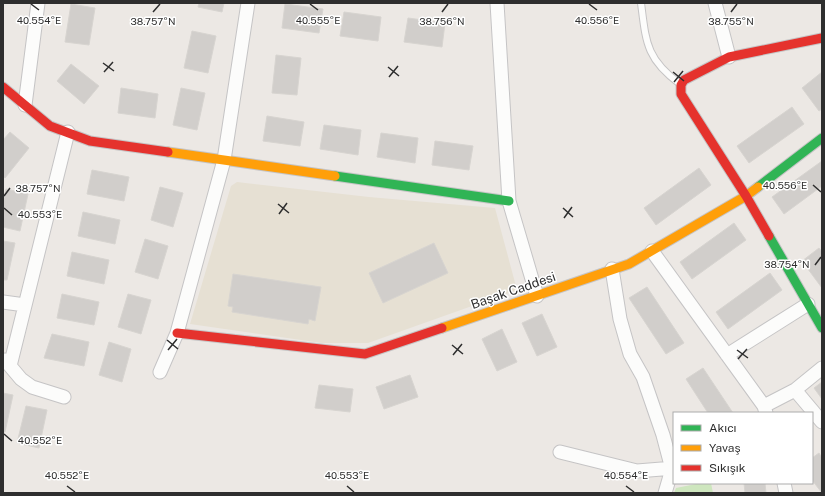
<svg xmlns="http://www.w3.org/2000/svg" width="825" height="496" viewBox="0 0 825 496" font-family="'Public Sans',sans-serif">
<rect width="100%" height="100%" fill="#ece8e4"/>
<!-- education -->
<path fill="#e6e0d3" d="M237 182 369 197 495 208 517 290 368 343H322L190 324 231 186Z"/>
<!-- green -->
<path fill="#cee6be" d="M701 483H711L713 493H674L676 488Z"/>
<!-- building -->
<path fill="#d1cecb" stroke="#d7d4d0" d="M199 3H224L222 12 198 7Z
M71 4 95 8 89 45 65 42Z
M285 4 323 9 319 33 282 28Z
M344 12 381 17 378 41 340 36Z
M408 18 445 23 442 47 404 42Z
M192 31 216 36 208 73 184 68Z
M276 55 301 58 297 95 272 93Z
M71 64 99 86 84 104 57 81Z
M822 72V109L819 111 802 88Z
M121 88 158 94 155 118 118 113Z
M181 88 205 93 197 130 173 125Z
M792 107 804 124 749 163 737 146Z
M267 116 304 122 300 146 263 141Z
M324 125 361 130 358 155 320 149Z
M10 132 29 148 5 178 3 176V140Z
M381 133 418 138 415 163 377 157Z
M435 141 473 146 469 170 432 165Z
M822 161V186L784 214 772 197Z
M699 168 711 185 656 225 644 208Z
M92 170 129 177 124 201 87 194Z
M160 187 183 193 173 227 151 220Z
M6 189 28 194 20 231 3 227V203Z
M83 212 120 220 115 244 78 236Z
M734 223 746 240 692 279 680 262Z
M145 239 168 246 158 279 135 272Z
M3 241 15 243 7 280H3Z
M434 243 448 273 383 303 369 273Z
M819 248 822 252V288L802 261Z
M72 252 109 260 104 284 67 276Z
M770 273 782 290 728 329 716 312Z
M233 274 321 287 315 321 309 319 308 324 232 312 233 307 228 306Z
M647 287 684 343 666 354 629 298Z
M62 294 99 302 94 325 57 318Z
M128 294 151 300 141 334 118 327Z
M542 314 557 347 537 356 522 323Z
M502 329 517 362 497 371 482 339Z
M52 334 89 342 84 366 44 358Z
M109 342 131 349 122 382 99 375Z
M703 368 733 413H708L686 379Z
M410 375 418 397 384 409 376 387Z
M822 382V399L814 388Z
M319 385 353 389 350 412 315 408Z
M3 393 13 395 5 432H3Z
M26 406 47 410 39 448 17 443Z
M819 453 822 458V493L812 480V458Z
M744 483H765L766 493H745Z"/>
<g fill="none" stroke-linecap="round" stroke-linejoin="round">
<defs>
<path id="lane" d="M641 3C646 42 646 59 680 84"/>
<path id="street" d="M497 3 509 201 537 296
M715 3 729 57
M25 105 38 3
M652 251 764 406 766 413
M612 269 620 319 630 354 643 377 663 435 672 469 665 493
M3 302 25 305
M727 355 808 304
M5 360 21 379 32 387 64 397
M10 366 68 132
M160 372 177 333 224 160 248 3
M795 390 822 422
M764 406 795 390 822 368
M560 452 637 471 674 468
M784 483 786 493"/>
<path id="fast" d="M335 176 509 201
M758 187 822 138
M769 236 822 328"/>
<path id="slow" d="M168 152 335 176
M442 328 629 264 746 196 758 187"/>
<path id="jam" d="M3 87 50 126 90 141 168 152
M769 236 746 196 681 94V85L684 80 729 57 822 38
M177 333 365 354 442 328"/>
</defs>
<!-- lane casing -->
<use href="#lane" stroke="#c5c4c5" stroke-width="8"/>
<!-- street casing -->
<use href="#street" stroke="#c5c4c5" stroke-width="15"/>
<!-- fast casing -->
<use href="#fast" stroke="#c5c4c5" stroke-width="11"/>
<!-- slow casing -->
<use href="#slow" stroke="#c5c4c5" stroke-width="11"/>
<!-- jam casing -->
<use href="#jam" stroke="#c5c4c5" stroke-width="11"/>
<!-- lane -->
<use href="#lane" stroke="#fcfcfb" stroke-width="6"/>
<!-- street -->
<use href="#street" stroke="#fcfcfb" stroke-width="13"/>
<!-- fast -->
<use href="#fast" stroke="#30b455" stroke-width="9"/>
<!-- slow -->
<use href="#slow" stroke="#ff9f0a" stroke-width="9"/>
<!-- jam -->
<use href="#jam" stroke="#e5322d" stroke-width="9"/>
</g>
<!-- ticks -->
<path fill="none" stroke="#2e2e2e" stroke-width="1.5" d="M31 4 39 10M310 4 318 10M589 4 597 10M153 12 160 4M442 12 448 4M731 12 737 4M103 63 114 71M388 67 399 76M104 72 113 62M673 72 684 81M389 77 398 66M674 82 683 71M813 185 821 192M4 196 10 188M278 204 289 213M4 208 12 215M563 208 573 217M279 214 287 203M564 218 572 207M815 265 821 257M167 340 178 349M452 345 463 354M168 350 177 339M737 350 748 358M453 355 462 344M738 359 747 349M4 434 12 441M67 486 75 492M347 486 354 492M626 486 634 492"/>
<g text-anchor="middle" stroke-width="3" stroke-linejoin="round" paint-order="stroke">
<!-- street labels -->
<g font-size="13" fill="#2e2e2e" stroke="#fff">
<text transform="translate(513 290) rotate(-19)" y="5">Başak Caddesi</text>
</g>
</g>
<g font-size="10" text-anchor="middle" fill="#2e2e2e" stroke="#fff" stroke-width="3" stroke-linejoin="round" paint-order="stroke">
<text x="39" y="24">40.554°E</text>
<text x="318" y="24">40.555°E</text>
<text x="597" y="24">40.556°E</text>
<text x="153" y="25">38.757°N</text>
<text x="442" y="25">38.756°N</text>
<text x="731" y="25">38.755°N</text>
<text x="785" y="189">40.556°E</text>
<text x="38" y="192">38.757°N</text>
<text x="40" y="218">40.553°E</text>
<text x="787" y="268">38.754°N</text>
<text x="40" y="444">40.552°E</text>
<text x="67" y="479">40.552°E</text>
<text x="347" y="479">40.553°E</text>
<text x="626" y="479">40.554°E</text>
</g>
<!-- border -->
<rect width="825" height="496" fill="none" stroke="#2e2e2e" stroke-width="8"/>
<!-- legend -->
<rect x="673" y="412" width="140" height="72" fill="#ffffff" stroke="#ababab"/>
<rect x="681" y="425" width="20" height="6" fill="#30b455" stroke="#ababab"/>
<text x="709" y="432" font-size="12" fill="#2e2e2e">Akıcı</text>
<rect x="681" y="445" width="20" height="6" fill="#ff9f0a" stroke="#ababab"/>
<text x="709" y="452" font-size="12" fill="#2e2e2e">Yavaş</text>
<rect x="681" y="465" width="20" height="6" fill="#e5322d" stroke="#ababab"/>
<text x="709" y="472" font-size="12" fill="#2e2e2e">Sıkışık</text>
</svg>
